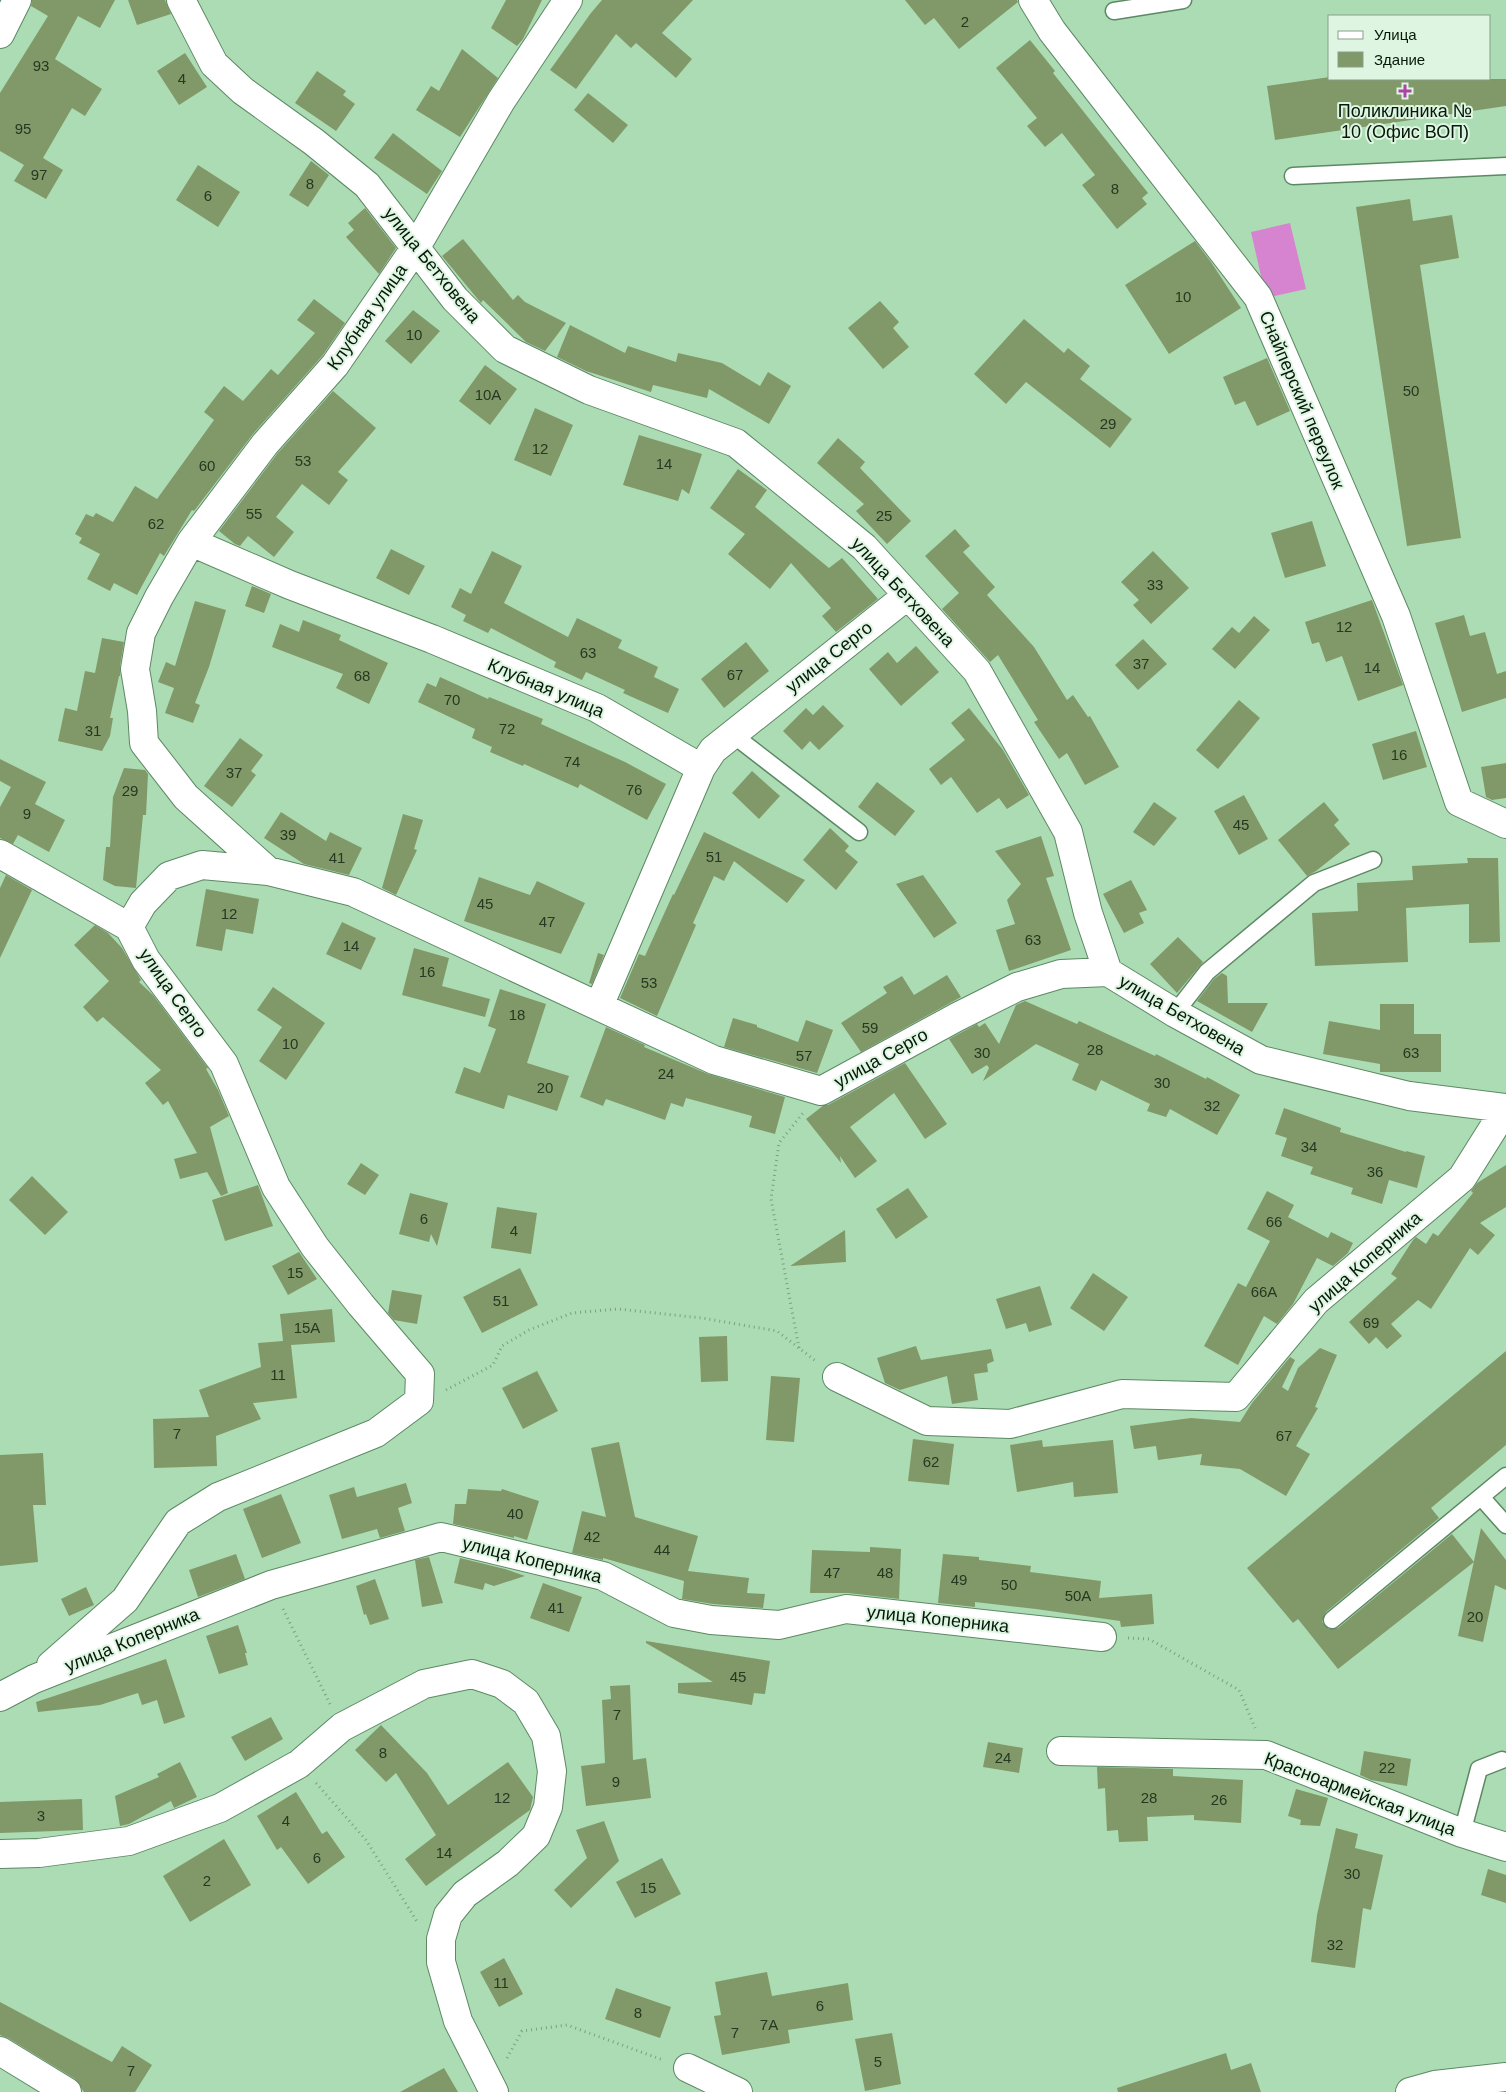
<svg xmlns="http://www.w3.org/2000/svg" width="1506" height="2092" viewBox="0 0 1506 2092" font-family="Helvetica,sans-serif">
<rect width="100%" height="100%" fill="#acdcb3"/>
<!-- green -->
<path fill="#d684d0" d="M1290 223 1306 289 1266 298 1251 232Z"/>
<!-- building -->
<path fill="#819968" d="M32 0H115L100 28 78 16 55 59 102 89 85 116 72 108 43 158 63 170 46 199 14 181 24 165 0 151V93L48 16 31 6Z
M128 0H165L171 14 137 25Z
M506 0H542L523 39 517 46 491 28Z
M602 0H693L662 33 692 59 676 78 636 43 631 48 616 34 576 89 550 70 591 13Z
M905 0H1017L1018 2 959 49 934 18 925 25Z
M1030 40 1055 71 1053 73 1148 193 1142 198 1147 204 1117 229 1082 185 1095 175 1062 133 1045 147 1027 126 1037 118 996 68Z
M462 49 498 78 460 137 416 110 431 86 439 91Z
M185 53 207 87 179 105 157 71Z
M317 71 346 91 343 95 355 104 336 131 295 103Z
M1330 77V79H1506V106L1275 140 1267 86Z
M588 93 628 125 613 143 574 110Z
M393 133 442 171 427 194 374 158Z
M311 161 329 175 308 207 289 195Z
M198 165 240 192 218 227 176 200Z
M1410 199 1413 221 1452 215 1459 258 1420 265 1461 538 1407 546 1356 207Z
M365 208 396 248 379 274 346 237 354 230 348 223Z
M463 239 513 300 518 295 525 302 566 323 545 351 526 342 483 300 481 303 442 256Z
M1195 241 1211 262 1241 308 1169 354 1125 285Z
M314 299 345 323 323 355 253 434 194 511 192 510 164 556 160 553 137 595 114 583 110 591 87 579 100 554 79 543 82 538 75 534 86 514 93 517 96 513 113 522 135 486 157 499 214 420 204 412 224 386 243 401 271 369 278 375 315 333 297 320Z
M880 301 899 322 893 328 909 347 883 369 848 328Z
M413 310 440 331 411 364 385 341Z
M1024 319 1064 353 1068 348 1090 366 1080 379 1132 419 1110 448 1026 382 1006 404 974 374Z
M570 325 625 353 628 346 676 362 678 353 722 363 760 386 768 372 791 386 769 424 709 389 707 398 653 385 651 392 586 371 557 357Z
M1267 358 1290 411 1257 426 1245 401 1235 405 1223 377Z
M485 365 517 389 490 425 459 401Z
M333 391 376 428 338 472 348 480 329 505 302 484 276 517 294 532 274 557 248 536 240 546 235 544 219 531 277 454Z
M535 408 573 425 551 476 514 460Z
M639 435 702 454 689 494 682 489 678 501 623 485Z
M838 438 865 462 860 468 911 521 887 544 856 511 864 504 817 463Z
M738 469 767 490 755 507 829 568 842 558 878 599 836 632 822 616 831 608 791 563 770 589 728 554 745 534 710 508Z
M1312 521 1326 566 1285 578 1271 533Z
M955 529 970 546 963 552 995 587 987 595 1034 647 1067 700 1073 695 1088 717 1090 716 1119 767 1085 785 1067 753 1059 759 1034 722 1038 720 998 655 990 662 942 609 959 593 925 556Z
M391 549 425 566 409 595 376 578Z
M492 551 522 566 504 603 568 637 577 618 622 640 618 648 658 667 654 677 679 689 668 713 623 693 625 690 586 672 582 680 554 667 556 662 491 628 488 633 463 621 466 615 451 607 460 588 471 594Z
M1153 551 1189 588 1151 624 1133 605 1139 600 1121 582Z
M252 586 271 594 264 613 245 606Z
M1372 600 1403 685 1358 701 1342 656 1326 662 1319 642 1312 644 1305 622Z
M195 601 226 610 209 667 195 703 200 705 193 723 165 713 174 688 158 682 166 662 175 666Z
M1464 615 1470 636 1485 632 1497 674 1506 671V698L1462 712 1435 623Z
M1254 616 1270 630 1235 669 1212 649 1232 627 1239 633Z
M303 620 341 635 339 640 388 663 369 704 336 688 343 674 272 647 280 624 299 632Z
M102 638 124 642 120 666V676H119L110 718H113L110 736 102 751 58 741 65 708 77 711 85 671 95 673Z
M1143 639 1167 664 1138 690 1115 665Z
M746 642 769 671 724 708 701 679Z
M916 646 939 672 901 706 869 669 888 652 897 663Z
M440 677 488 699 489 697 543 719 541 724 625 762 666 784 647 820 580 784 578 788 524 764 523 766 490 752 492 747 472 738 475 729 418 702 427 683 436 687Z
M1239 700 1260 718 1218 769 1196 750Z
M823 705 844 726 819 750 810 741 802 750 783 731 806 708 813 715Z
M969 708 1003 750 1029 795 1007 809 999 798 977 813 951 777 941 785 929 769 965 740 951 723Z
M1416 731 1427 767 1383 780 1372 744Z
M240 738 263 755 251 771 256 775 232 807 204 786Z
M0 759 46 782 35 804 65 820 49 852 18 835 13 844 0 838V807L11 787 0 781Z
M1506 763V798L1492 800 1486 797 1481 767Z
M124 768 145 770 148 774 146 815H143L136 888 115 886 103 880 106 847H110L113 797Z
M752 771 780 796 759 819 732 793Z
M877 782 915 811 895 836 858 807Z
M1244 795 1268 839 1239 855 1214 811Z
M1154 802 1177 818 1154 846 1133 832Z
M1324 802 1339 820 1334 825 1350 844 1316 871 1307 876 1278 840Z
M281 812 326 841 330 832 362 848 349 875 304 864 264 838Z
M403 814 423 820 414 849 417 850 396 895 382 888Z
M830 828 849 846 845 851 858 862 836 890 803 860Z
M704 832 805 880 787 903 734 861 724 881 714 876 693 923 696 925 657 1016 620 998 639 954 645 956 673 894 674 895Z
M1041 836 1054 876 1046 878 1071 950 1009 971 996 930 1015 924 1007 900 1021 884 995 851Z
M1467 858H1498L1500 942 1469 943V904L1406 908 1408 962 1315 966 1312 913 1358 911 1357 883 1413 880 1412 866 1468 863Z
M6 875 32 890 0 958V888Z
M923 875 957 923 934 938 896 884Z
M479 877 530 895 537 881 585 903 561 954 464 921Z
M1131 880 1147 910 1139 913 1144 923 1124 933 1103 894Z
M206 889 259 899 253 934 226 929 222 951 196 946Z
M342 922 376 938 361 970 326 954Z
M95 925 108 933 122 948 141 980 139 982 153 995 208 1068 206 1069 218 1090 229 1116 210 1127 228 1193 221 1196 207 1172 180 1179 174 1159 197 1153 168 1101 163 1105 145 1083 161 1070 103 1017 97 1022 83 1007 109 981 74 945Z
M1178 937 1203 962 1177 993 1150 964Z
M414 948 449 958 442 986 490 999 485 1017 402 995Z
M598 953 604 955 592 984 589 983Z
M1222 973 1227 976 1228 1003H1268L1252 1032 1197 1001 1214 979Z
M947 975 961 997 861 1052 841 1023 887 993 883 987 902 976 914 995Z
M273 987 325 1023 286 1080 259 1061 282 1027 257 1010Z
M500 989 546 1004 527 1063 569 1076 557 1111 508 1095 504 1109 455 1093 464 1067 480 1073 496 1029 488 1026Z
M1025 1001 1077 1024 1079 1021 1155 1056 1156 1054 1206 1079 1207 1077 1240 1095 1217 1135 1170 1109 1166 1117 1147 1111 1150 1104 1101 1080 1096 1091 1072 1080 1079 1064 1036 1044 983 1081 989 1068 987 1065 972 1074 949 1039 977 1024 979 1027 985 1023 999 1044 1016 1005Z
M1380 1004H1414V1034H1441V1072H1380V1064L1323 1054 1329 1021 1380 1030Z
M733 1018 757 1025V1027L798 1042 806 1020 833 1030 817 1073 724 1047Z
M606 1027 645 1045 644 1047 708 1074 785 1097 775 1134 749 1127 752 1116 686 1098 683 1107 671 1103 665 1120 606 1099 603 1106 580 1097Z
M905 1063 947 1124 925 1139 894 1093 850 1127 877 1161 855 1178 840 1156 841 1163 806 1119 824 1105H828Z
M1284 1108 1341 1128 1340 1132 1406 1152V1151L1425 1156 1417 1188 1389 1180 1382 1204 1351 1194 1353 1188 1310 1174 1313 1167 1281 1156 1287 1138 1275 1134Z
M361 1163 379 1175 365 1195 347 1184Z
M1506 1165V1207L1480 1223 1495 1235 1478 1255 1470 1248 1431 1309 1418 1300 1391 1324 1402 1336 1387 1349 1376 1337 1369 1344 1349 1322 1397 1278 1391 1274 1413 1240 1416 1237 1426 1244 1433 1233 1438 1236 1473 1193 1471 1191 1477 1183Z
M32 1176 68 1212 45 1235 9 1200Z
M258 1185 273 1226 225 1241 212 1200Z
M908 1188 928 1217 896 1239 876 1209Z
M1267 1191 1294 1205 1288 1217 1328 1238 1331 1232 1353 1243 1348 1253 1333 1266 1317 1258 1293 1304 1277 1324 1264 1316 1238 1365 1204 1346 1238 1283 1246 1287 1270 1241 1247 1229Z
M410 1193 448 1203 437 1246 431 1234 429 1242 399 1234Z
M497 1207 537 1213 531 1254 491 1248Z
M845 1230 846 1262 790 1266Z
M299 1252 317 1279 288 1295 272 1266Z
M520 1268 538 1305 482 1333 463 1297Z
M1093 1273 1128 1297 1104 1331 1070 1308Z
M1040 1286 1052 1325 1029 1332 1026 1323 1006 1329 996 1299Z
M392 1290 422 1295 417 1324 394 1320 388 1313Z
M332 1309 335 1342 291 1345 297 1398 253 1403 261 1419 216 1436 217 1466 154 1468 153 1419 209 1417 199 1390 261 1367 258 1343 283 1341 280 1314Z
M727 1336 728 1381 701 1382 699 1337Z
M916 1346 921 1360 991 1349 994 1361 987 1364 988 1372 974 1374 978 1400 952 1404 947 1376 900 1390 885 1383 877 1358Z
M1320 1348 1337 1355 1315 1407 1318 1408 1296 1446 1310 1454 1286 1496 1240 1469 1200 1465 1202 1454 1158 1460 1156 1446 1134 1449 1130 1426 1191 1418 1240 1422 1252 1403 1290 1357 1295 1360 1282 1387 1288 1391 1298 1368Z
M1506 1351V1445L1431 1508 1439 1518 1326 1612 1322 1622 1329 1629 1338 1628 1452 1534 1474 1562 1338 1669 1298 1619 1293 1623 1247 1568Z
M537 1371 558 1411 523 1429 502 1388Z
M771 1376 800 1378 794 1442 766 1440Z
M913 1439 954 1444 949 1485 908 1481Z
M1042 1440 1043 1447 1113 1440 1118 1493 1074 1497 1073 1482 1017 1492 1010 1445Z
M619 1442 635 1517 698 1536 688 1571 749 1578 747 1593 765 1594 763 1608 713 1604 682 1599 684 1581 603 1558V1560L572 1553 582 1511 606 1517 591 1448Z
M43 1453 46 1505H33L38 1562 0 1566V1455Z
M406 1483 412 1503 398 1508 405 1531 380 1538 377 1529 342 1539 329 1495 354 1487 357 1497Z
M468 1489 501 1491 502 1489 539 1501 527 1540 514 1536V1538L453 1524 455 1504H466Z
M281 1494 301 1543 262 1558 243 1509Z
M1481 1528 1506 1560V1590L1495 1585 1483 1642 1458 1636Z
M870 1547 901 1549 899 1599 848 1593H810L812 1550 870 1552Z
M236 1554 245 1579 198 1597 189 1570Z
M943 1554 979 1557V1560L1031 1566 1030 1572 1101 1581 1099 1598 1152 1594 1154 1624 1121 1627 1120 1621 1036 1609 975 1602V1607L938 1603Z
M429 1557 443 1603 422 1607 415 1560Z
M460 1558 505 1569 525 1576 494 1586 485 1583 483 1590 454 1583Z
M375 1579 389 1619 370 1625 366 1614 364 1615 356 1586Z
M543 1583 582 1597 569 1632 530 1618Z
M86 1587 94 1605 69 1616 61 1599Z
M238 1625 247 1653H245L248 1665 219 1674 206 1636Z
M646 1641 770 1661 765 1694 754 1693 752 1705 678 1693V1683L713 1682 646 1643Z
M166 1659 185 1717 164 1724 157 1700 142 1705 138 1693 100 1705 38 1712 36 1702Z
M630 1685 633 1760 646 1758 651 1798 586 1806 581 1766 605 1763 602 1700 611 1699 610 1686Z
M271 1717 283 1739 245 1761 231 1737Z
M381 1725 427 1773 448 1805 508 1762 533 1797 530 1810 426 1886 405 1859 436 1835 396 1773 386 1782 355 1750Z
M988 1742 1023 1748 1019 1773 983 1767Z
M1364 1751 1411 1759 1407 1786 1371 1780 1360 1775Z
M180 1762 197 1797 174 1808 171 1801 129 1824 120 1826 115 1796 159 1777 157 1774Z
M1097 1767 1173 1769V1776L1243 1780 1241 1823 1194 1820V1815L1147 1817 1148 1841 1119 1842 1118 1830 1107 1831 1105 1788 1098 1789Z
M1296 1789 1328 1798 1320 1826 1300 1825 1301 1820 1288 1816Z
M296 1792 322 1834 327 1831 345 1857 308 1884 281 1847 277 1850 257 1816Z
M82 1799 83 1830 0 1833V1802Z
M604 1821 619 1861 571 1908 554 1890 587 1858 576 1830Z
M1336 1828 1358 1834 1355 1848 1383 1855 1371 1910 1363 1908 1355 1968 1311 1962 1317 1915Z
M224 1839 251 1885 190 1922 163 1876Z
M662 1858 681 1894 635 1918 616 1882Z
M1488 1869 1506 1875V1903L1481 1895Z
M504 1958 523 1994 499 2007 480 1972Z
M767 1972 772 1996 848 1983 853 2020 788 2030 790 2043 722 2055 714 2016 721 2015 715 1982Z
M616 1988 671 2007 660 2038 605 2019Z
M0 2002 112 2062 122 2046 152 2065 135 2092H84L75 2079 8 2038 0 2035Z
M892 2033 901 2084 865 2091 855 2039Z
M1226 2053 1231 2070 1251 2063 1261 2092H1118L1117 2088Z
M444 2068 458 2092H400Z"/>
<g fill="none" stroke-linecap="round" stroke-linejoin="round">
<defs>
<path id="lane" d="M1114 11 1183 0
M1293 176 1506 166
M732 734 859 832
M1175 1013 1207 972 1314 883 1373 860
M1482 1498 1506 1525
M1332 1620 1506 1476
M1462 1833 1479 1769 1502 1760"/>
<path id="street" d="M181 0 214 64 243 91 314 142 367 185 455 299 505 349 589 390 736 443 864 547 977 671 1068 832 1088 913 1108 972 1175 1013 1261 1060 1409 1096 1506 1108
M1033 0 1052 31 1258 297 1396 616 1459 802 1506 824
M0 34 17 0
M191 542 290 585 432 639 597 708 701 768
M0 854 129 927
M268 871 186 797 144 743 142 711 135 669 141 633 159 597 191 542 265 444 335 365 416 247 501 101 568 0
M129 927 143 903 169 876 202 865 268 871 353 892 714 1060 821 1091 957 1017 1017 987 1061 974 1108 972
M599 1006 701 768 713 750 908 595
M837 1377 927 1421 1010 1424 1122 1394 1236 1397 1316 1301 1462 1178 1506 1108
M51 1665 125 1600 178 1522 218 1497 376 1433 419 1401 420 1374 361 1305 315 1247 276 1187 224 1064 146 960 129 927
M0 1697 34 1679 271 1585 441 1537 603 1576 674 1613 711 1620 779 1625 846 1609 1102 1637
M1061 1751 1266 1755 1462 1833 1506 1847
M0 1854 39 1853 129 1841 220 1808 299 1764 342 1727 424 1684 472 1674 502 1684 526 1702 546 1736 552 1771 548 1807 536 1836 508 1863 465 1894 448 1915 441 1939V1962L458 2021 494 2092
M0 2051 67 2092
M688 2068 738 2092
M1410 2092 1435 2085 1506 2077"/>
</defs>
<!-- lane casing -->
<use href="#lane" stroke="#5c8964" stroke-width="19"/>
<!-- street casing -->
<use href="#street" stroke="#5c8964" stroke-width="30"/>
<!-- path -->
<path stroke="#7aa180" stroke-width="3" stroke-dasharray="1 4" stroke-linecap="butt" d="M799 1348 771 1199 779 1143 803 1113
M446 1390 493 1365 502 1346 529 1330 572 1313 618 1309 702 1318 777 1331 817 1362
M283 1609 330 1704
M1128 1638 1149 1639 1239 1690 1255 1728
M316 1783 366 1840 418 1923
M507 2058 522 2031 567 2025 663 2060"/>
<!-- lane -->
<use href="#lane" stroke="#fff" stroke-width="16"/>
<!-- street -->
<use href="#street" stroke="#fff" stroke-width="28"/>
</g>
<!-- markers -->
<path fill="#ac44a7" stroke="#def6e1" stroke-width="2" d="M1402.5 83.5h5v5h5v5h-5v5h-5v-5h-5v-5h5z"/>
<g text-anchor="middle" stroke-width="4" stroke-linejoin="round" paint-order="stroke">
<!-- number labels -->
<g font-size="15" fill="#253822">
<text x="965" y="27">2</text>
<text x="41" y="71">93</text>
<text x="182" y="84">4</text>
<text x="23" y="134">95</text>
<text x="39" y="180">97</text>
<text x="310" y="189">8</text>
<text x="1115" y="194">8</text>
<text x="208" y="201">6</text>
<text x="1183" y="302">10</text>
<text x="414" y="340">10</text>
<text x="1411" y="396">50</text>
<text x="488" y="400">10А</text>
<text x="1108" y="429">29</text>
<text x="540" y="454">12</text>
<text x="303" y="466">53</text>
<text x="664" y="469">14</text>
<text x="207" y="471">60</text>
<text x="254" y="519">55</text>
<text x="884" y="521">25</text>
<text x="156" y="529">62</text>
<text x="1155" y="590">33</text>
<text x="1344" y="632">12</text>
<text x="588" y="658">63</text>
<text x="1141" y="669">37</text>
<text x="1372" y="673">14</text>
<text x="735" y="680">67</text>
<text x="362" y="681">68</text>
<text x="452" y="705">70</text>
<text x="507" y="734">72</text>
<text x="93" y="736">31</text>
<text x="1399" y="760">16</text>
<text x="572" y="767">74</text>
<text x="234" y="778">37</text>
<text x="634" y="795">76</text>
<text x="130" y="796">29</text>
<text x="27" y="819">9</text>
<text x="1241" y="830">45</text>
<text x="288" y="840">39</text>
<text x="714" y="862">51</text>
<text x="337" y="863">41</text>
<text x="485" y="909">45</text>
<text x="229" y="919">12</text>
<text x="547" y="927">47</text>
<text x="1033" y="945">63</text>
<text x="351" y="951">14</text>
<text x="427" y="977">16</text>
<text x="649" y="988">53</text>
<text x="517" y="1020">18</text>
<text x="870" y="1033">59</text>
<text x="290" y="1049">10</text>
<text x="1095" y="1055">28</text>
<text x="982" y="1058">30</text>
<text x="1411" y="1058">63</text>
<text x="804" y="1061">57</text>
<text x="666" y="1079">24</text>
<text x="1162" y="1088">30</text>
<text x="545" y="1093">20</text>
<text x="1212" y="1111">32</text>
<text x="1309" y="1152">34</text>
<text x="1375" y="1177">36</text>
<text x="424" y="1224">6</text>
<text x="1274" y="1227">66</text>
<text x="514" y="1236">4</text>
<text x="295" y="1278">15</text>
<text x="1264" y="1297">66А</text>
<text x="501" y="1306">51</text>
<text x="1371" y="1328">69</text>
<text x="307" y="1333">15А</text>
<text x="278" y="1380">11</text>
<text x="177" y="1439">7</text>
<text x="1284" y="1441">67</text>
<text x="931" y="1467">62</text>
<text x="515" y="1519">40</text>
<text x="592" y="1542">42</text>
<text x="662" y="1555">44</text>
<text x="832" y="1578">47</text>
<text x="885" y="1578">48</text>
<text x="959" y="1585">49</text>
<text x="1009" y="1590">50</text>
<text x="1078" y="1601">50А</text>
<text x="556" y="1613">41</text>
<text x="1475" y="1622">20</text>
<text x="738" y="1682">45</text>
<text x="617" y="1720">7</text>
<text x="383" y="1758">8</text>
<text x="1003" y="1763">24</text>
<text x="1387" y="1773">22</text>
<text x="616" y="1787">9</text>
<text x="502" y="1803">12</text>
<text x="1149" y="1803">28</text>
<text x="1219" y="1805">26</text>
<text x="41" y="1821">3</text>
<text x="286" y="1826">4</text>
<text x="444" y="1858">14</text>
<text x="317" y="1863">6</text>
<text x="1352" y="1879">30</text>
<text x="207" y="1886">2</text>
<text x="648" y="1893">15</text>
<text x="1335" y="1950">32</text>
<text x="501" y="1988">11</text>
<text x="820" y="2011">6</text>
<text x="638" y="2018">8</text>
<text x="769" y="2030">7А</text>
<text x="735" y="2038">7</text>
<text x="878" y="2067">5</text>
<text x="131" y="2076">7</text>
</g>
<!-- poi labels -->
<g font-size="18" fill="#06180a" stroke="#def6e1">
<text x="1405" y="117">Поликлиника №<tspan x="1405" dy="21">10 (Офис ВОП)</tspan></text>
</g>
<!-- street labels -->
<g font-size="18" fill="#06180a" stroke="#def6e1">
<text transform="translate(432 265) rotate(51)" y="6">улица Бетховена</text>
<text transform="translate(367 317) rotate(-55)" y="6">Клубная улица</text>
<text transform="translate(1302 400) rotate(67)" y="6">Снайперский переулок</text>
<text transform="translate(903 592) rotate(47)" y="6">улица Бетховена</text>
<text transform="translate(829 657) rotate(-38)" y="6">улица Серго</text>
<text transform="translate(546 688) rotate(23)" y="6">Клубная улица</text>
<text transform="translate(173 993) rotate(55)" y="6">улица Серго</text>
<text transform="translate(1182 1015) rotate(30)" y="6">улица Бетховена</text>
<text transform="translate(881 1058) rotate(-29)" y="6">улица Серго</text>
<text transform="translate(1365 1262) rotate(-41)" y="6">улица Коперника</text>
<text transform="translate(532 1560) rotate(14)" y="6">улица Коперника</text>
<text transform="translate(938 1619) rotate(6)" y="6">улица Коперника</text>
<text transform="translate(132 1640) rotate(-22)" y="6">улица Коперника</text>
<text transform="translate(1360 1794) rotate(21)" y="6">Красноармейская улица</text>
</g>
</g>
<!-- legend -->
<rect x="1328" y="15" width="162" height="65" fill="#def6e1" stroke="#889d8b"/>
<rect x="1338" y="31" width="25" height="8" fill="#ffffff" stroke="#889d8b"/>
<text x="1374" y="40" font-size="15" fill="#06180a">Улица</text>
<rect x="1338" y="52" width="25" height="15" fill="#819968" stroke="#889d8b"/>
<text x="1374" y="65" font-size="15" fill="#06180a">Здание</text>
</svg>
